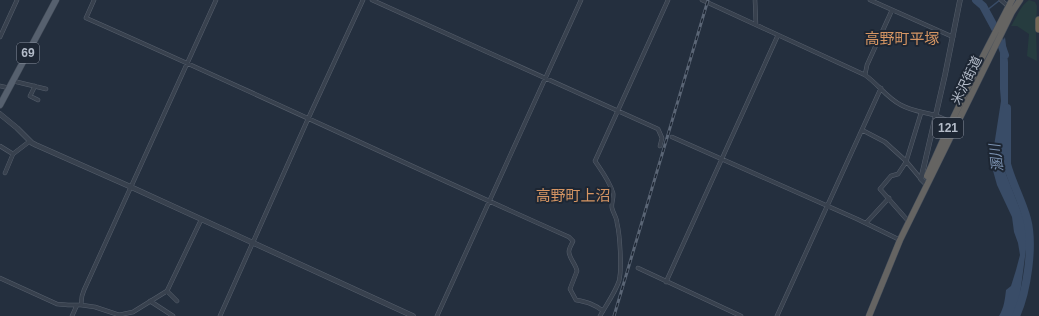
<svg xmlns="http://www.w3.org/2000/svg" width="1039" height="316" viewBox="0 0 1039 316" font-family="Helvetica,'Noto Sans JP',sans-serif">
<rect width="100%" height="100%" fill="#242f3e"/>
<!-- green -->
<path fill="#263c3f" d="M1029 0 1035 2 1037 6 1036 29 1037 61 1027 56 1029 34 1017 26H1011C1017 17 1020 6 1029 0Z"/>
<!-- water -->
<path fill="#394c67" d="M1005 37 1008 62V114L1004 134V163L1006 174 1024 219 1026 229 1027 242 1019 302 1013 316H999C1004 308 1005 299 1006 290L1011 286 1016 270 1020 255 1018 243 1014 232 1012 217 997 185 992 167V159L1001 101 1000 89V47Z"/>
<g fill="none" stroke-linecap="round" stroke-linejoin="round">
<!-- stream -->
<path stroke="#394c67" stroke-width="1.5" d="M986 11 1000 0"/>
<!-- river -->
<path stroke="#394c67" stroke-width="8" d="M976 0 983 6 996 30 1005 55
M1007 108V164C1012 183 1022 200 1027 219 1034 245 1027 292 1016 316"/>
<defs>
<path id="minor" d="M94 0 86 18C247 89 407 165 569 237L573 241C572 244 569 248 569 251 568 257 576 264 577 271L570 289 576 300C587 302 594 304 603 311
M372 0 658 129 662 138 660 146
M702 0 865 75C878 84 887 98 901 105 912 111 923 112 934 115 940 117 946 120 952 123
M755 0 756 25
M870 0 953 37
M1001 0 1009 7
M0 37 17 0
M865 75 867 65 892 10
M13 81 46 89
M0 86 9 88
M35 86 30 96 38 100
M862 130 885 142 906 161 921 179
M672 137 857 219 900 240
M0 146 13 154
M5 173 13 154 30 141
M909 222 880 189 891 176 898 174 906 162 921 113
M866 223 889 198
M638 268 741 316
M0 278 57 304 68 305H81L95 307 119 315 133 312 167 291 201 220
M666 282 778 35
M167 291 177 301
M150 301 173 316
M81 305 82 296 84 290 216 0
M72 316 77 305
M220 316 308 119 363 0
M437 316 581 0
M600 316C606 305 615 293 619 281 622 269 620 235 617 223 617 218 613 213 612 208 611 203 614 198 613 193 610 182 601 170 595 161L668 0
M777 316 881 88"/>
<path id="tertiary" d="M0 114 17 128 32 143 36 145 131 187 413 316
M927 185 921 179 945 75 960 0"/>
<path id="primary" d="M0 105 56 0"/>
<path id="trunk" d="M927 176 948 129 979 64 1012 0
M869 316 900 240 1012 12 1020 0"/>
<path id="motorway" d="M1039 20V29"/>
</defs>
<!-- minor casing -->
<use href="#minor" stroke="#565f6c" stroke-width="4.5"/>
<!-- tertiary casing -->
<use href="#tertiary" stroke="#565f6c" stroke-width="5.5"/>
<!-- primary casing -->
<use href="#primary" stroke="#414a57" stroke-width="7"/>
<!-- trunk casing -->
<use href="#trunk" stroke="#434c59" stroke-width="7"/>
<!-- motorway casing -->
<use href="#motorway" stroke="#434c59" stroke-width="8"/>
<!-- minor -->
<use href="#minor" stroke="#38414e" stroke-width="3.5"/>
<!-- tertiary -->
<use href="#tertiary" stroke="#38414e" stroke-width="4.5"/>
<!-- primary -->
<use href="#primary" stroke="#56606e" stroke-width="6"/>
<!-- trunk -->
<use href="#trunk" stroke="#656462" stroke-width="6"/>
<!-- motorway -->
<use href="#motorway" stroke="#746855" stroke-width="7"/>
<defs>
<path id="rail" d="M614 316 708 0"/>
</defs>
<!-- rail casing -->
<use href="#rail" stroke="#5a6575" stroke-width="3"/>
<!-- rail -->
<use href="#rail" stroke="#1d2633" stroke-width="1.5" stroke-dasharray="4.5" stroke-linecap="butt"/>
</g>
<g text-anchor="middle" stroke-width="4" stroke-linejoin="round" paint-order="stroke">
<!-- shield labels -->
<g fill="#1d2633" stroke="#878f9c" stroke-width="1">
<rect x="17" y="43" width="22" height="20" rx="3"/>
<rect x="933" y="118" width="30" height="20" rx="3"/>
</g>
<g font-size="12" font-weight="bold" fill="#b4bcc9">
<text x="28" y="57">69</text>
<text x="948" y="132">121</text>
</g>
<!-- street labels -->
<g font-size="13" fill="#b4bcc9" stroke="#1d2633">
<text transform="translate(966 80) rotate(-64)" y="5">米沢街道</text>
</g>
<!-- water labels -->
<g font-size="14" font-style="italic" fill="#7c92b1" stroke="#1d2633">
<text transform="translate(996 158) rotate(-97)" y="5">溷川</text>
</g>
<!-- quarter labels -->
<g font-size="15" fill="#d59563" stroke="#1d2633">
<text x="902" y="44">高野町平塚</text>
<text x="573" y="201">高野町上沼</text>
</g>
</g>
</svg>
